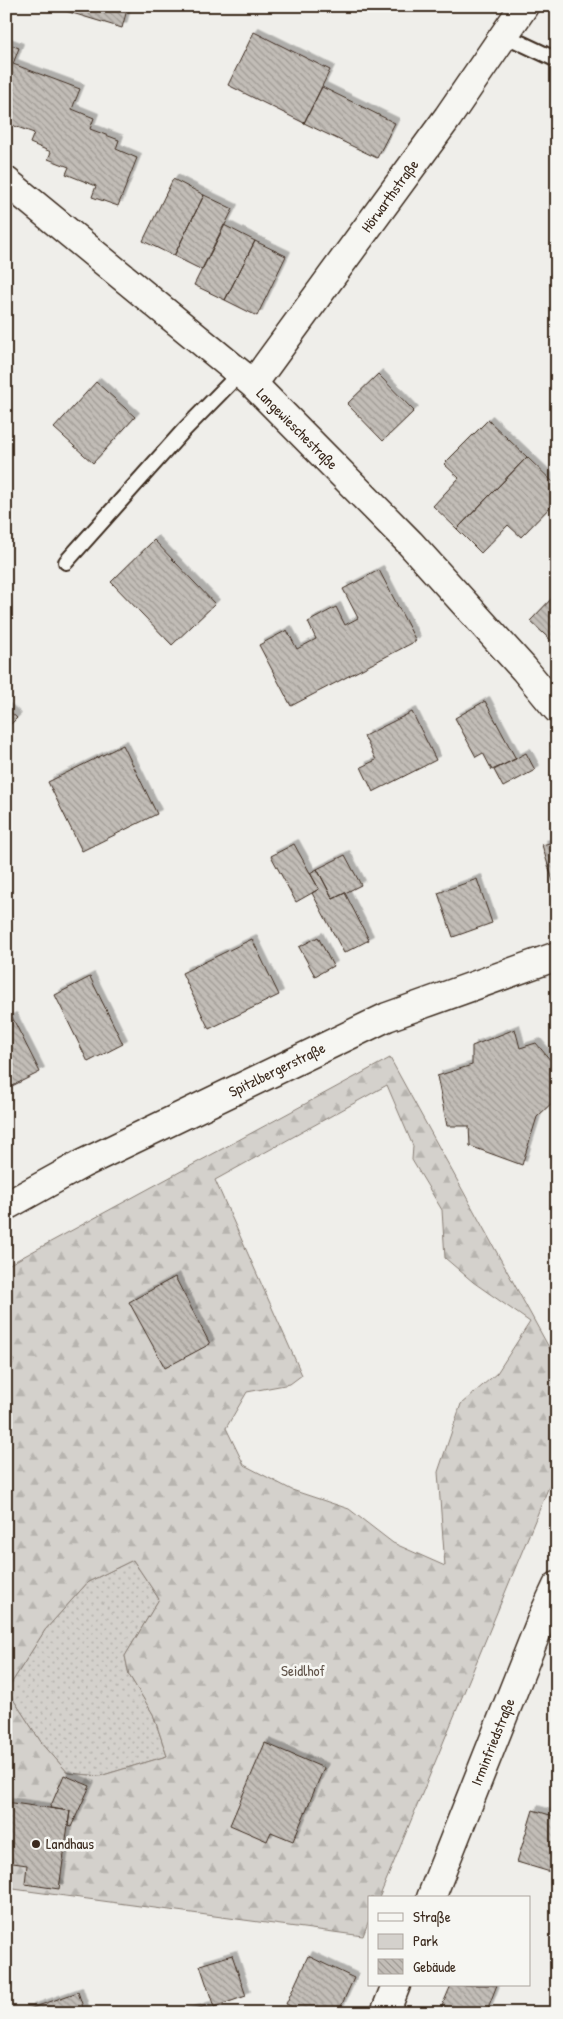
<svg xmlns="http://www.w3.org/2000/svg" width="563" height="2019" viewBox="0 0 563 2019" font-family="'Patrick Hand',sans-serif">
<defs>
<pattern id="green-dots" width="8" height="8" patternUnits="userSpaceOnUse" patternTransform="scale(1.25)"><rect width="8" height="8" fill="#d4d1cc"/><path d="M2 2h.1M6 6h.1" fill="none" stroke="#b7b4af" stroke-width="1.8" stroke-linecap="round"/></pattern>
<pattern id="forest-firs" width="22" height="20" patternUnits="userSpaceOnUse" patternTransform="scale(1.25)"><rect width="22" height="20" fill="#d4d1cc"/><path d="M5 1l3.5 6h-7zM16 11l3.5 6h-7z" fill="#b7b4af"/></pattern>
<pattern id="building-back-hatch" width="6" height="6" patternUnits="userSpaceOnUse" patternTransform="scale(1.25)"><rect width="6" height="6" fill="#c2bdb7"/><path d="M-1 5l2 2M0 0l6 6M5-1l2 2" fill="none" stroke="#9f9a94"/></pattern>
<filter id="shadow"><feDropShadow dx="4.5" dy="-4.5" stdDeviation="0" flood-color="#0004"/></filter>
</defs>
<rect width="100%" height="100%" fill="#efeeea"/>
<filter id="ink" filterUnits="userSpaceOnUse"><feTurbulence type="fractalNoise" baseFrequency=".02" numOctaves="2"/><feDisplacementMap in="SourceGraphic" scale="10" xChannelSelector="R" yChannelSelector="G"/><feConvolveMatrix kernelMatrix="1 2 1 2 8 2 1 2 1" color-interpolation-filters="sRGB"/></filter>
<g filter="url(#ink)">
<!-- green -->
<path fill="url(#green-dots)" stroke="#887e75" d="M133 1560 159 1599 125 1656 129 1675 153 1714 167 1756 100 1776 68 1773 41 1742 7 1690 45 1630 88 1582Z"/>
<!-- forest -->
<path fill="url(#forest-firs)" stroke="#887e75" fill-rule="evenodd" d="M390 1058 557 1362V1467L379 1898H369V1920L363 1936 6 1888V1383L14 1360 6 1356V1266ZM387 1085 413 1146 412 1160 442 1210 445 1258 473 1282 530 1322 497 1373 461 1404 438 1472 445 1566 393 1543 349 1509 292 1490 244 1465 226 1428 247 1392 290 1384 302 1375 215 1180ZM133 1560 159 1599 125 1656 129 1675 153 1714 167 1756 100 1776 68 1773 41 1742 7 1690 45 1630 88 1582Z"/>
<!-- building -->
<path fill="url(#building-back-hatch)" stroke="#3b2a1e" filter="url(#shadow)" d="M49 6H128L122 28Z
M254 32 330 70 304 123 228 85Z
M6 43 19 48 13 64 80 89 72 109 94 118 90 129 119 140 116 149 137 158 118 206 92 197 96 186 66 174 69 167 48 159 51 152 30 143 34 133 6 123Z
M322 87 395 123 377 158 304 123Z
M173 179 204 195 174 256 143 241Z
M204 195 233 209 202 270 174 256Z
M224 225 255 241 225 300 194 285Z
M255 241 286 256 257 316 225 300Z
M378 374 414 411 383 441 347 404Z
M96 382 135 417 93 463 54 428Z
M488 420 527 457 457 529 433 506 459 478 444 464Z
M527 457 557 486V500L521 537 508 525 481 553 457 529Z
M154 540 215 604 172 645 111 582Z
M379 570 416 641 291 706 259 645 287 630 297 649 316 639 308 622 336 607 345 625 358 618 343 589Z
M557 593V646L530 621Z
M485 701 516 759 492 770 483 753 476 757 455 718Z
M6 708 17 718 6 729Z
M412 712 436 760 373 792 361 767 376 760 364 736Z
M123 745 157 814 82 851 48 782Z
M526 753 535 770 503 787 494 770Z
M557 841V895L542 845Z
M294 844 319 889 296 902 271 856Z
M345 855 361 885 333 899 317 869Z
M317 869 333 899 345 893 369 940 344 953 312 893 319 889 310 873Z
M477 879 492 923 453 937 438 893Z
M318 937 333 966 315 976 299 947Z
M252 939 279 995 209 1029 182 973Z
M90 977 123 1044 88 1062 55 995Z
M12 1017 40 1072 6 1089V1020Z
M515 1029 520 1048 536 1043 557 1068V1098L537 1117 522 1165 470 1146 469 1126H447L437 1076 472 1065V1046Z
M175 1277 210 1344 165 1368 129 1302Z
M265 1743 324 1768 293 1841 271 1832 267 1841 230 1825Z
M64 1775 90 1786 71 1827 68 1826 70 1811 50 1808Z
M6 1802 70 1811 59 1889 25 1884 27 1865 6 1862Z
M533 1810 557 1817V1874L517 1862Z
M232 1955 246 1996 214 2007 200 1965Z
M308 1956 354 1978 338 2013H305L286 2004Z
M451 1985H497L486 2013H439Z
M78 1992 85 2013H30L29 2009Z
M206 2006 208 2013H183Z"/>
<g fill="none" stroke-linecap="round" stroke-linejoin="round">
<defs>
<path id="lane" d="M504 35 557 60
M66 562 184 430 240 373"/>
<path id="street" d="M6 181 253 384 410 543 524 669 557 709
M253 384 448 117 524 6
M6 1206 82 1164 387 1017 557 956
M431 1898 543 1616 557 1586
M385 2013 396 1985"/>
</defs>
<!-- lane casing -->
<use href="#lane" stroke="#3b2a1e" stroke-width="18"/>
<!-- street casing -->
<use href="#street" stroke="#3b2a1e" stroke-width="31"/>
<!-- lane -->
<use href="#lane" stroke="#f6f6f2" stroke-width="14"/>
<!-- street -->
<use href="#street" stroke="#f6f6f2" stroke-width="28"/>
</g>
</g>
<!-- markers -->
<circle fill="#3b2a1e" stroke="#f6f6f2" stroke-width="2" cx="36" cy="1844" r="5"/>
<g text-anchor="middle" stroke-width="5" stroke-linejoin="round" paint-order="stroke">
<!-- street labels -->
<g font-size="15" fill="#3b2a1e" stroke="#f6f6f2">
<text transform="translate(390 196) rotate(-54)" y="5">Hörwarthstraße</text>
<text transform="translate(297 429) rotate(45)" y="5">Langewieschestraße</text>
<text transform="translate(277 1070) rotate(-26)" y="5">Spitzlbergerstraße</text>
<text transform="translate(493 1742) rotate(-68)" y="5">Irminfriedstraße</text>
</g>
<!-- park labels -->
<g font-size="15" fill="#61544a" stroke="#f6f6f2">
<text x="303" y="1676">Seidlhof</text>
</g>
<!-- poi labels -->
<g font-size="15" fill="#3b2a1e" stroke="#f6f6f2" text-anchor="start">
<text x="46" y="1849">Landhaus</text>
</g>
</g>
<!-- margin -->
<rect width="563" height="2019" fill="none" stroke="#f6f6f2" stroke-width="25"/>
<rect x="12" y="12" width="538" height="1994" fill="none" stroke="#3b2a1e" stroke-width="2" filter="url(#ink)"/>
<!-- legend -->
<rect x="368" y="1896" width="162" height="90" fill="#f6f6f2" stroke="#aba49d"/>
<rect x="378" y="1913" width="25" height="8" fill="#f6f6f2" stroke="#aba49d"/>
<text x="413" y="1922" font-size="15" fill="#3b2a1e">Straße</text>
<rect x="378" y="1934" width="25" height="15" fill="#d4d1cc" stroke="#aba49d"/>
<text x="413" y="1946" font-size="15" fill="#3b2a1e">Park</text>
<rect x="378" y="1959" width="25" height="15" fill="url(#building-back-hatch)" stroke="#aba49d"/>
<text x="413" y="1972" font-size="15" fill="#3b2a1e">Gebäude</text>
</svg>
